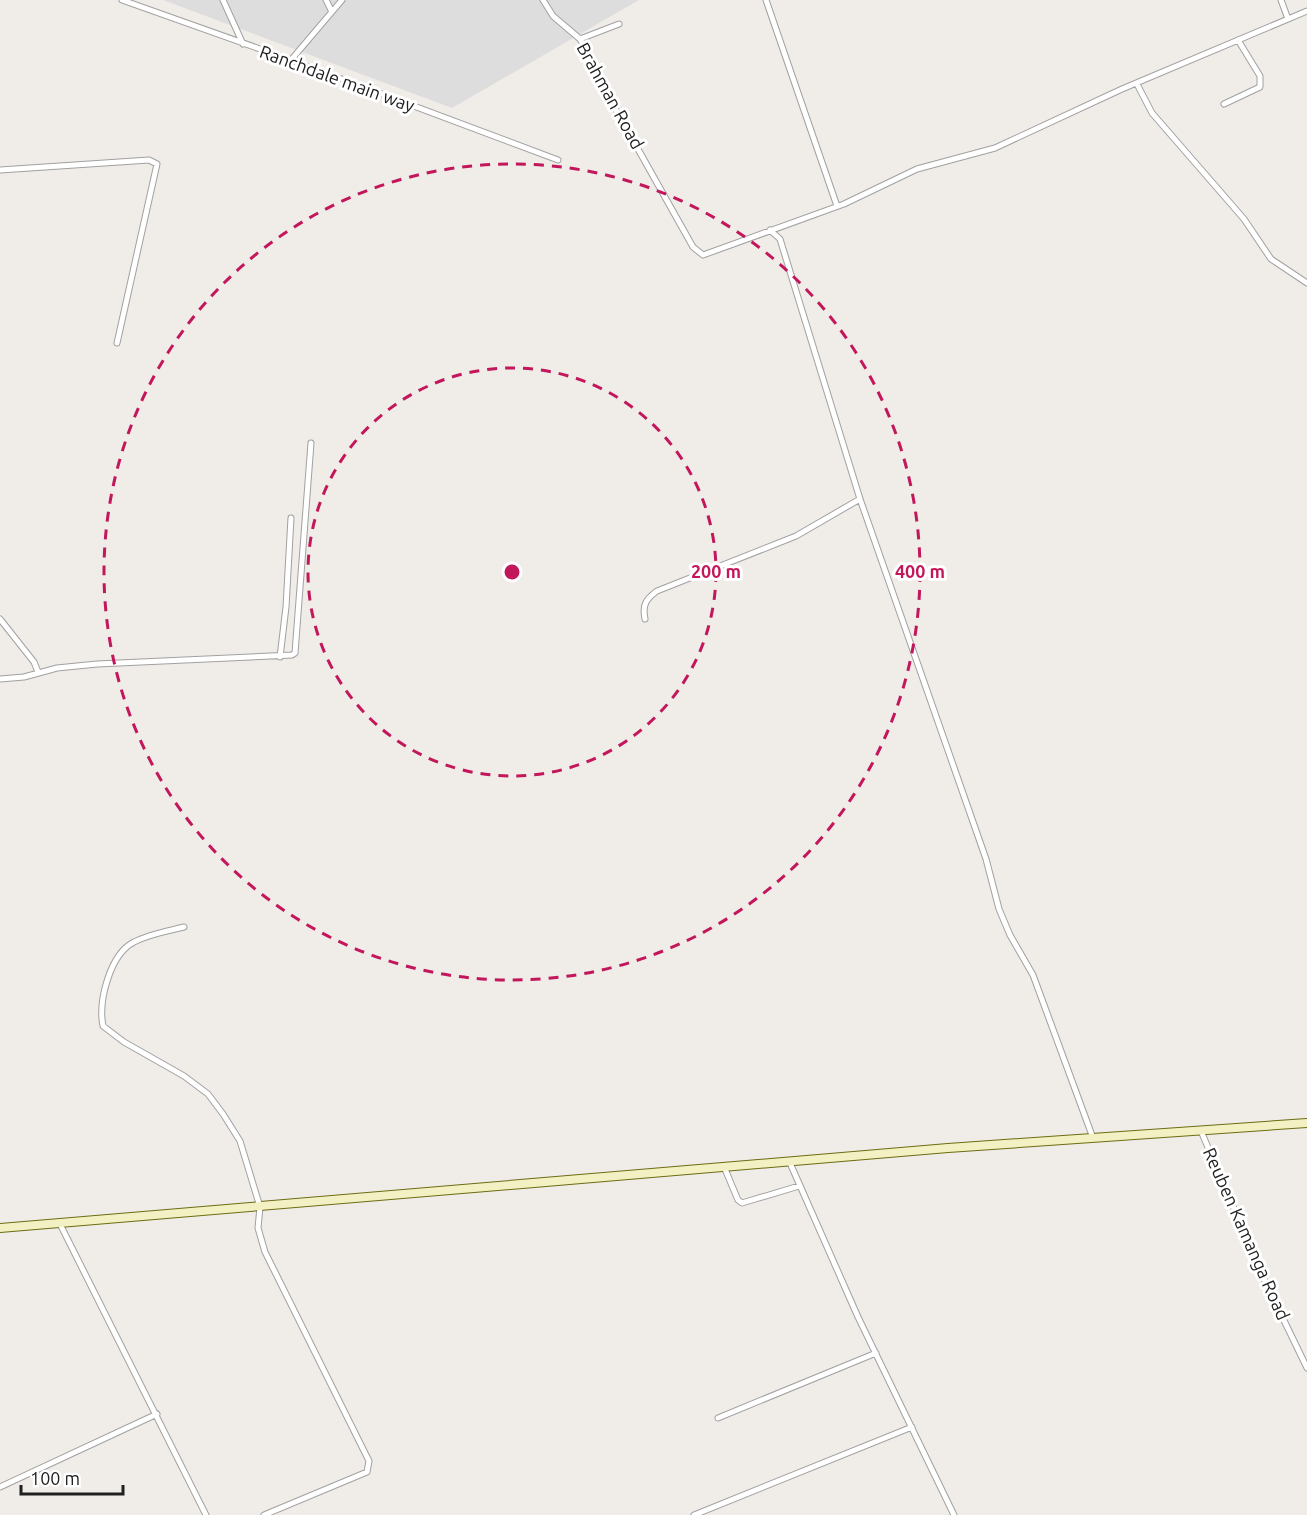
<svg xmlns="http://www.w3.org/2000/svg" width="1307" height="1515" viewBox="0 0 1307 1515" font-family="Ubuntu,sans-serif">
<rect width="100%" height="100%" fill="#f0ece8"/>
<!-- residential -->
<path fill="#deddde" d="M163 0H639L452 108Z"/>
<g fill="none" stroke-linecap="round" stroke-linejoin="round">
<defs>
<path id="street" d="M122 0 291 60 558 160
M223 0 243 44
M326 0 331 10
M543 0 553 16 580 39 587 51 611 101 693 247 703 255 844 204 917 169 995 148 1122 89 1307 11
M766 0 837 206
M1281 0 1288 19
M580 39 619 24
M291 60 342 0
M1137 84 1152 113 1244 219 1271 259 1307 283
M1224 104 1260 87V76L1238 40
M0 170 149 160 157 164 117 343
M770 230 780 239 860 499 986 859 999 909 1010 935 1033 975 1093 1138
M0 619 34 662 38 672
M645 619C642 605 646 599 657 591L796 536 860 499
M280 657 286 607 291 518
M0 679 24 677 57 668 97 664 292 655 295 653 311 443
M184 927C168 931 149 934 134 942 110 954 98 1001 103 1026L124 1042 184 1076 208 1094 223 1114 240 1141 260 1207 258 1228 265 1252 369 1461 367 1472 264 1515
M1201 1131 1264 1279 1307 1368
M790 1163 858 1317 954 1515
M725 1169 738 1200 742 1203 799 1186
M60 1224 206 1515
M718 1418 876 1353
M0 1487 157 1414
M694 1515 912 1427"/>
<path id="secondary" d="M0 1228 948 1148 1307 1123"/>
</defs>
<!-- street casing -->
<use href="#street" stroke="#a1a1a1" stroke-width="7"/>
<!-- secondary casing -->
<use href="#secondary" stroke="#6c6c12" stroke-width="10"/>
<!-- street -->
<use href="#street" stroke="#fff" stroke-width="5"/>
<!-- secondary -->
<use href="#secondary" stroke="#f3f0c3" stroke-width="8"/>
</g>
<!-- distance rings -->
<g fill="none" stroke="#c2185b" stroke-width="3" stroke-dasharray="10 8">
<circle cx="512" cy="572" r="204"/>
<circle cx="512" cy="572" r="408"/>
</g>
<g text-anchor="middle" stroke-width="6" stroke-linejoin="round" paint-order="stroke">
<!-- street labels -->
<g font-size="18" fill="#202020" stroke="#fff">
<text transform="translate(337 79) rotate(20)" y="6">Ranchdale main way</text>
<text transform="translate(610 96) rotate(61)" y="6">Brahman Road</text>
<text transform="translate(1246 1234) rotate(66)" y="6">Reuben Kamanga Road</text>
</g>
</g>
<circle cx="512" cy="572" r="9" fill="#c2185b" stroke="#fff" stroke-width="3"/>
<g font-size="18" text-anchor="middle" font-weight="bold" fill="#c2185b" stroke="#fff" stroke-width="6" stroke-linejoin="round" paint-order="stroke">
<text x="716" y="578">200 m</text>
<text x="920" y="578">400 m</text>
</g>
<!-- scale -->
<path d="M21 1485v9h102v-9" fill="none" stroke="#202020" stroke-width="3"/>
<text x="30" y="1485" font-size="18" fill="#202020" stroke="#ffffff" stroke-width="4.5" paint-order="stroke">100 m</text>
</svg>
